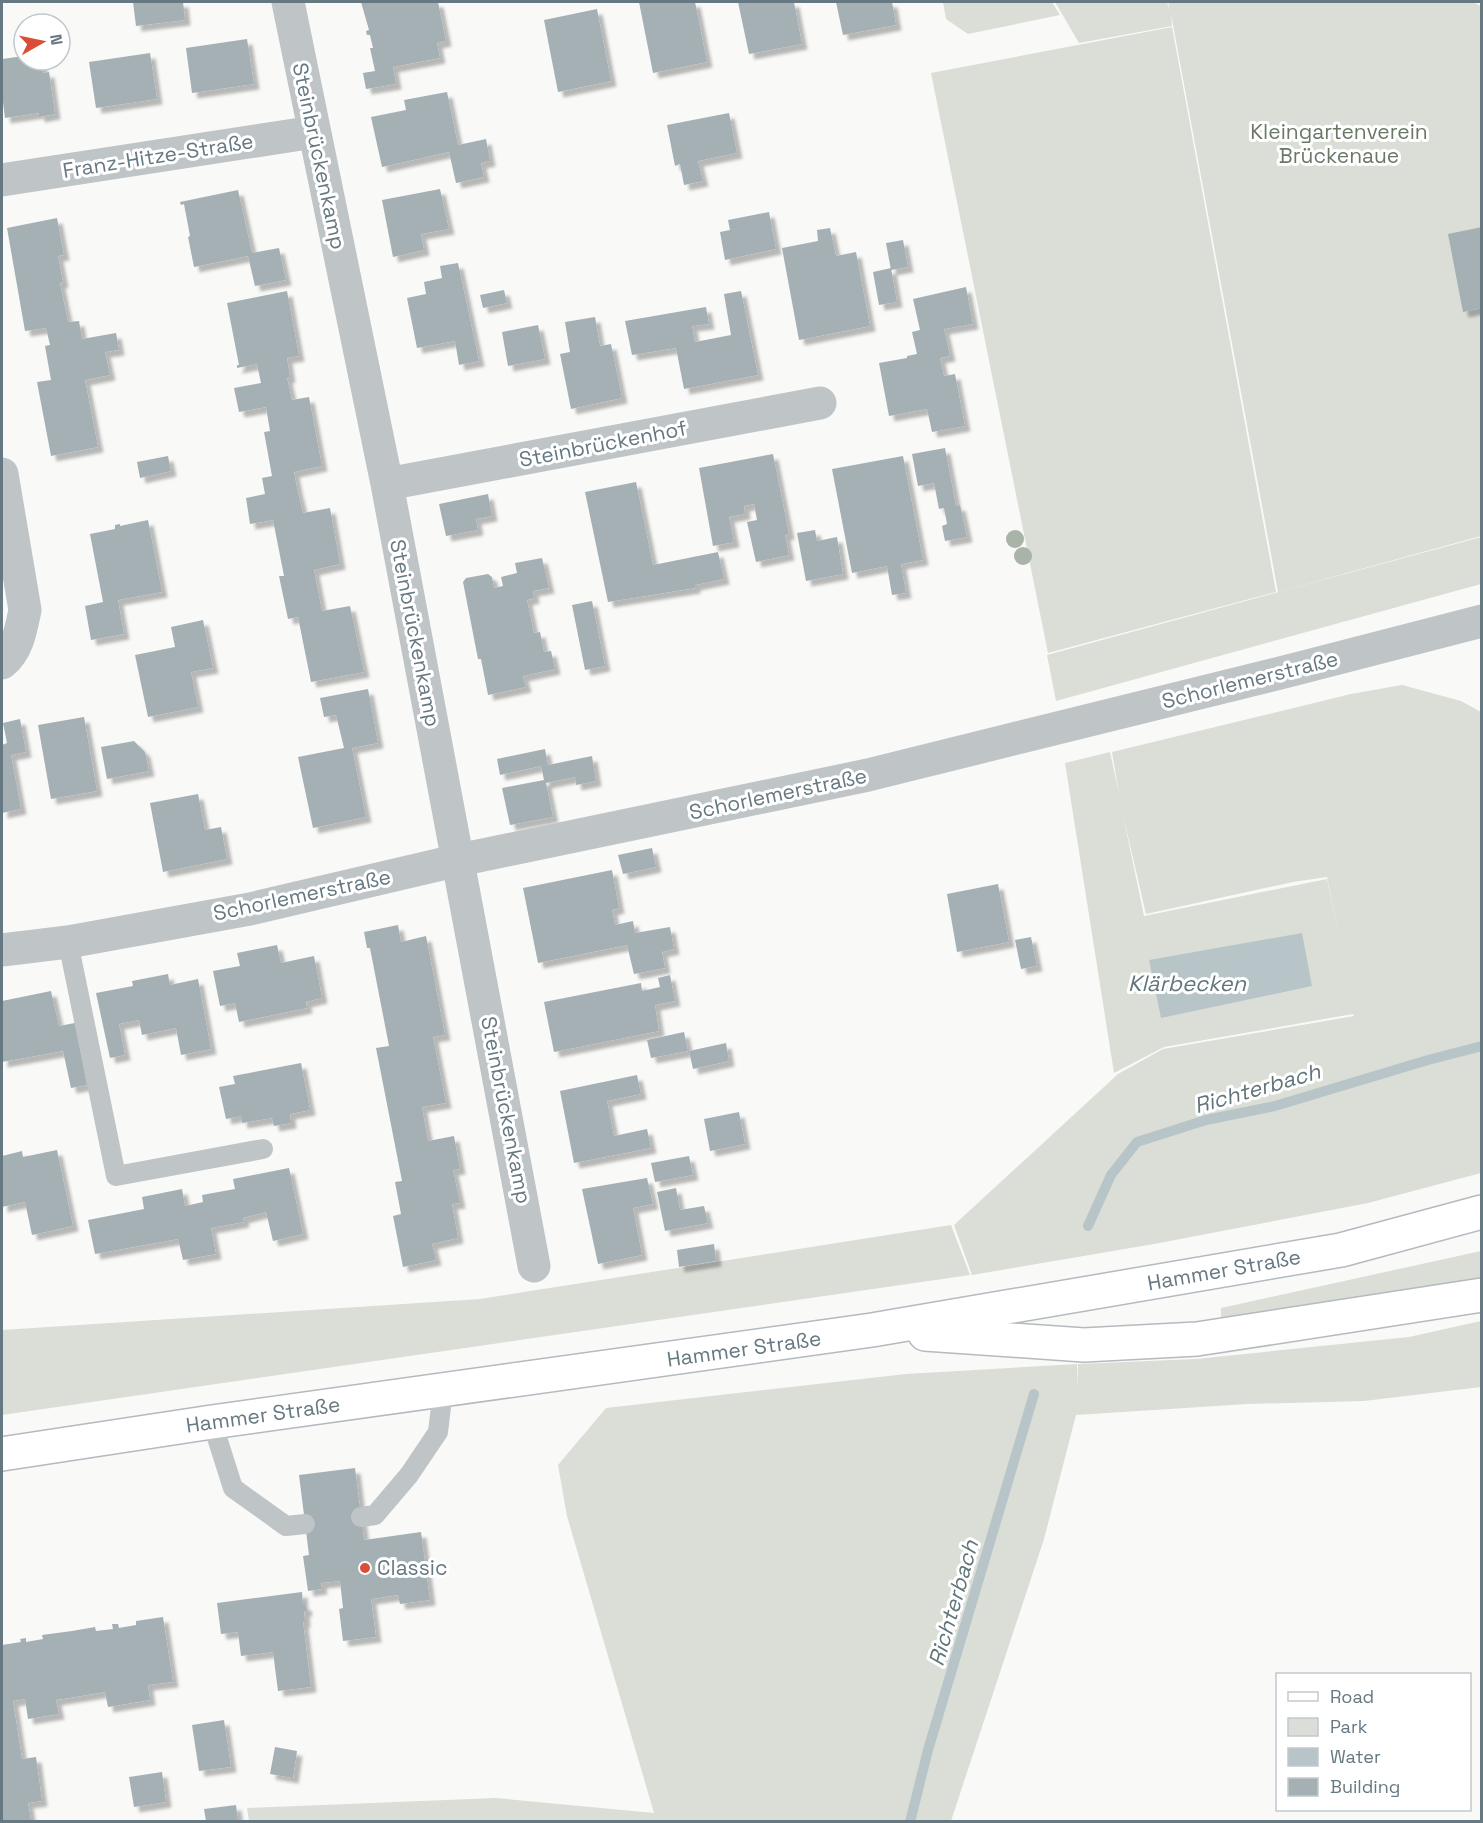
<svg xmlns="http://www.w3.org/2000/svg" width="1483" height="1823" viewBox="0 0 1483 1823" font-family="'Space Grotesk',sans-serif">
<defs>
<filter id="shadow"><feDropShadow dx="5.5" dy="5.5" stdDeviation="1.5" flood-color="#0004"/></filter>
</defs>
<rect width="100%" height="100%" fill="#f9f9f8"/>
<!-- green -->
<path fill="#daded7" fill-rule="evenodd" d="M943 2H1052L1060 15 968 34 946 19Z
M1055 2H1167L1170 11 1168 2H1472L1481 6V536L1278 592 1171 14 1172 26 1079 43Z
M1172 27 1276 592 1048 653 931 73Z
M1481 537V584L1056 701 1047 655Z
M1402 685 1461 701 1481 712V1173L1368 1203 1154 1244 972 1275 954 1225 1118 1074 1163 1049 1354 1016 1353 1014 1164 1047 1114 1073 1065 763 1110 752 1119 794 1112 752 1351 694ZM1123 815 1146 914 1293 882 1327 877 1341 948 1327 879 1144 916Z
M951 1225 970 1275 2 1415V1330L480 1299Z
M1481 1251V1279L1221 1320V1308Z
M1481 1321V1387L1364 1401 1247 1404 1076 1415 1044 1539 951 1821H249L247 1808 496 1798 654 1813 567 1516 558 1465 606 1408 906 1374 1077 1364V1390L1078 1364 1196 1359 1409 1337Z"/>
<!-- water -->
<path fill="#b8c5c8" d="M1302 933 1312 986 1161 1018 1149 960Z"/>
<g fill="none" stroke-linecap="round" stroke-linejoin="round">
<!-- stream -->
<path stroke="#b8c5c8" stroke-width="10" d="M1088 1226 1111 1175 1137 1142 1206 1120 1275 1106 1428 1060 1482 1046
M910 1822 928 1750 1034 1394"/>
</g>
<!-- building -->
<path fill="#a5b0b5" filter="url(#shadow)" d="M133 2H183L185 20 136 26Z
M361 2H438L446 41 437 43 440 58 393 67 396 84 366 89 363 73 375 71 370 48H373L370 35H367L366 31 369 30Z
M639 2H695L707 62 653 73Z
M738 2H794L802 44 749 54Z
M836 2H892L896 25 843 35Z
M597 9 611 81 558 92 544 20Z
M247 39 254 84 192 93 186 48Z
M150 53 157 99 96 108 89 62Z
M24 56V60H41L43 73 49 72 55 114 39 117V113L5 118 2 94V59Z
M447 92 458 145 486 139 490 161 481 163 484 177 456 183 449 152 382 167 371 117 406 110 404 100Z
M729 113 737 153 698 161 703 181 684 185 680 164 675 166 667 125Z
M440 189 449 229 421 234 424 250 393 257 382 200Z
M238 190 252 253 279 248 286 280 255 286 248 256 194 267 188 237 190 236 184 204 181 205 180 202Z
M769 212 776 249 725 260 720 232 730 230 728 220Z
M57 218 64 255 58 256 63 282 60 283 68 322 79 321 82 339 116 333 119 350 105 352 110 375 85 380 98 447 51 456 37 382 51 380 45 346 50 345 46 328 25 331 7 228Z
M1482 227V308L1463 312 1448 234Z
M830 228 836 256 856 252 870 326 799 340 782 248 818 241 817 230Z
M903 240 908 267 891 270 886 243Z
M458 263 479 361 459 365 455 341 417 348 407 298 426 294 424 282 442 278 440 266Z
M891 268 897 302 879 305 873 272Z
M966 287 973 324 944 329 950 356 940 358 944 376 955 374 965 426 932 432 927 409 889 416 879 363 907 358V356L917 354 912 332 920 330 913 299Z
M504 290 507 303 483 308 480 295Z
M287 291 299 356 287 358 290 377 287 378 292 400 309 397 322 466 294 472 297 488 303 513 330 508 340 564 314 570 322 611 350 606 364 672 311 682 298 617 288 619 279 576H284L273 520 250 524 246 498 265 494 262 478 272 476 264 432 270 431 266 407 239 412 234 388 261 383 257 364 237 368V365H239L227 303Z
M741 291 758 375 684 389 676 348 632 355 625 321 706 307 709 324 692 326 695 342 731 335 724 294Z
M595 317 600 346 611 344 622 398 571 409 560 354 570 352 565 322Z
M538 325 545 359 508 366 502 332Z
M945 448 956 506 960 505 967 537 945 541 942 526 947 524 944 508 939 509 934 483 918 486 912 454Z
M773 454 789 534 785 535 789 555 756 562 747 522 757 520 754 504 744 506 745 514 729 517 734 542 713 546 699 468Z
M168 456 171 471 140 478 137 462Z
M903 456 923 560 901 564 906 593 892 595 887 566 852 573 832 469Z
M636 482 653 565 718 552 724 579 695 585V588L608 602 585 492Z
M488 494 492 516 476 519 478 530 446 536 439 504Z
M148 520 162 592 118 600 124 634 91 640 85 606 103 602 90 534 115 529V525L120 524V526Z
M815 530 817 541 837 537 843 574 806 581 797 533Z
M542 558 549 588 533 591 534 598 527 600 534 633 540 632 544 652 551 651 555 669 523 676 526 687 488 695 481 659H478L463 582 466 578 488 574 492 577 494 588 503 586 501 577 517 573 515 563Z
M592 601 605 666 585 670 572 605Z
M203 620 213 668 191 672 198 707 148 717 135 655 175 647 171 627Z
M368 689 378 743 352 748 366 817 313 828 298 757 344 748 336 715 324 717 320 698Z
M84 717 97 791 51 799 38 725Z
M20 719 26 752 11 755 21 809 2 813V745L7 743 3 723Z
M134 741 145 752 149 771 107 779 101 747Z
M545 749 548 765 592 756 596 781 576 785 575 777 546 783 553 817 510 825 502 788 544 780 541 766 500 775 497 759Z
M198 794 205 830 221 827 227 859 163 872 150 803Z
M652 848 656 867 623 874 618 855Z
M612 870 619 908 612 910 615 925 633 921 635 933 670 927 674 949 662 952 665 968 634 974 627 945 538 963 523 888Z
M998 884 1009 942 957 952 947 894Z
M398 925 401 942 426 936 445 1035 433 1037 446 1103 422 1107 428 1141 454 1136 460 1169 453 1170 460 1203 452 1204 458 1238 432 1244 436 1260 403 1267 393 1216 401 1214 395 1182 402 1181 376 1048 389 1046 370 948H367L364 932Z
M1031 937 1037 966 1021 969 1015 940Z
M277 945 281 963 314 956 322 998 306 1002 307 1008 239 1022 235 1003 220 1006 213 971 240 966 237 953Z
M168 974 170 985 198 979 211 1049 181 1055 176 1028 142 1035 139 1020 119 1024 125 1055 110 1058 96 993 133 986 132 981Z
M670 975 675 1001 655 1005 659 1031 554 1052 544 1002 641 983 642 991 660 987 658 978Z
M51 991 59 1026 75 1023 87 1085 71 1088 63 1051 2 1062V1001Z
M684 1032 688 1051 651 1058 647 1040Z
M726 1043 729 1061 693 1069 689 1051Z
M301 1063 310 1110 290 1114 291 1123 274 1126 272 1118 242 1123 241 1116 226 1119 219 1087 235 1084 233 1076Z
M637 1075 641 1094 607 1101 614 1136 647 1129 651 1148 574 1163 560 1091Z
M739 1112 745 1144 710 1151 704 1119Z
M57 1150 73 1226 32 1235 25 1202 2 1207V1156L22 1151 23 1157Z
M689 1156 693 1175 655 1182 651 1163Z
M289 1168 303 1234 273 1241 266 1212 243 1218 244 1222 211 1228 216 1254 183 1260 178 1239 95 1254 88 1220 144 1209 142 1197 182 1189 185 1206 203 1202 202 1195 235 1189 233 1179Z
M647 1178 653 1204 633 1208 642 1255 598 1264 582 1189Z
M676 1188 680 1210 704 1206 708 1223 665 1231 657 1192Z
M714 1244 716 1261 679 1267 677 1250Z
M355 1468 364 1540 421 1532 430 1600 400 1604 398 1595 371 1599 376 1637 343 1641 339 1609 343 1608 340 1581 321 1583 322 1589 308 1591 303 1556 309 1555 299 1475Z
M302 1592 303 1605H306L307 1611H304L305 1622H303L311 1687 278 1691 273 1652 241 1656 238 1632 221 1634 217 1603Z
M163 1617 173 1682 148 1685 150 1700 108 1707 105 1692 81 1696 56 1700 59 1714 28 1719 25 1699 13 1701 22 1759 36 1757 42 1801 28 1803 31 1821H2V1645L21 1642 20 1639 26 1638V1642L43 1639 42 1635 72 1631 95 1627 96 1631 113 1629 112 1624H118L119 1628 136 1625V1621Z
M224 1720 231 1767 199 1771 192 1725Z
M275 1747 297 1751 293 1778 270 1774Z
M162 1772 166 1802 134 1807 129 1777Z
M236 1805 238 1821H206L204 1809Z"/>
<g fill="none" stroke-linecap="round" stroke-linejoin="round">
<defs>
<path id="secondary" d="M925 1334 1084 1345 1197 1339 1482 1295
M2 1454 212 1422 872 1330 1341 1250 1482 1212"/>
</defs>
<!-- secondary casing -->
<use href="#secondary" stroke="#b4babe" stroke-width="36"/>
<!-- service -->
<path stroke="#bfc4c7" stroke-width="20" d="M68 942 116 1176 263 1149
M212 1422 233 1488 286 1526 305 1524
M361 1517 375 1515 409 1475 438 1432 443 1390"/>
<!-- minor -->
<path stroke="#bfc4c7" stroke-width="33" d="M288 2 387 484 534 1266
M2 180 314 132
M2 474 25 610C21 629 18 650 2 663
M387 484 820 403
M2 950 68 942 250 909 459 860 868 775 1292 670 1482 621"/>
<!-- secondary -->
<use href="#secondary" stroke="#fff" stroke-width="33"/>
</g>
<!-- trees -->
<g fill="#aab3a7">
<circle cx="1015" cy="539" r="9"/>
<circle cx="1023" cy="556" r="9"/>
</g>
<!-- markers -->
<circle fill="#db4e36" stroke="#fff" stroke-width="2" cx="365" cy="1568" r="6"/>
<g text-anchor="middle" stroke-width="6" stroke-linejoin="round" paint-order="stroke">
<!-- park labels -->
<g font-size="21" fill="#6a7965" stroke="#fff">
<text x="1339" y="139">Kleingartenverein<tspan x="1339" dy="24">Brückenaue</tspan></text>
</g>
<!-- street labels -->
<g font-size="21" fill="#667881" stroke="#fff">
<text transform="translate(158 156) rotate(-9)" y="7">Franz-Hitze-Straße</text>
<text transform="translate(319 156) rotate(78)" y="7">Steinbrückenkamp</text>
<text transform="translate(603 444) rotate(-11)" y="7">Steinbrückenhof</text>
<text transform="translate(415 633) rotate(79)" y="7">Steinbrückenkamp</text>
<text transform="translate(1250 680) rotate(-14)" y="7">Schorlemerstraße</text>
<text transform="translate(778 794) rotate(-12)" y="7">Schorlemerstraße</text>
<text transform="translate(302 895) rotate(-12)" y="7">Schorlemerstraße</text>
<text transform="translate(506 1110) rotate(79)" y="7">Steinbrückenkamp</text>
<text transform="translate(1224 1270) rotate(-10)" y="7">Hammer Straße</text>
<text transform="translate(744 1349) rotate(-8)" y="7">Hammer Straße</text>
<text transform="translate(263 1415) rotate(-8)" y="7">Hammer Straße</text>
</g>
<!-- poi labels -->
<g font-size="21" fill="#667881" stroke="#fff" text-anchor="start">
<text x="377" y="1575">Classic</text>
</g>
<!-- water labels -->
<g font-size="22" font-style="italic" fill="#60767b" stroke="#fff">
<text x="1187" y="991">Klärbecken</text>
<text transform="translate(1257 1088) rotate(-16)" y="8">Richterbach</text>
<text transform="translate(953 1603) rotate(-74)" y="8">Richterbach</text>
</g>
</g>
<!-- border -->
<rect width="1483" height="1823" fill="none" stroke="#667881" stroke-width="6"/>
<!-- legend -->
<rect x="1276" y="1673" width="195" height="138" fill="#ffffff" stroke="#c2c9cd" stroke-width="1.5"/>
<rect x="1288" y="1692" width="30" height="9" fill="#ffffff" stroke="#c2c9cd" stroke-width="1.5"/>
<text x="1330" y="1703" font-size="18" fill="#667881">Road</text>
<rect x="1288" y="1718" width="30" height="18" fill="#daded7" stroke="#c2c9cd" stroke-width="1.5"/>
<text x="1330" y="1733" font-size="18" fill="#667881">Park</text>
<rect x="1288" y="1748" width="30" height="18" fill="#b8c5c8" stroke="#c2c9cd" stroke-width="1.5"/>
<text x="1330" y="1763" font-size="18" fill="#667881">Water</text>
<rect x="1288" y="1778" width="30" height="18" fill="#a5b0b5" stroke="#c2c9cd" stroke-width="1.5"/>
<text x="1330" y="1793" font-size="18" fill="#667881">Building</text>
<!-- north arrow -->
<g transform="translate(42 42) rotate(81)"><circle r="28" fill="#ffffff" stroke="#c2c9cd" stroke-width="1.5"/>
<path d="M0-4.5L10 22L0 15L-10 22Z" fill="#db4e36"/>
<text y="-9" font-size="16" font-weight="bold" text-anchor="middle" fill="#667881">N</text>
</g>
</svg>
